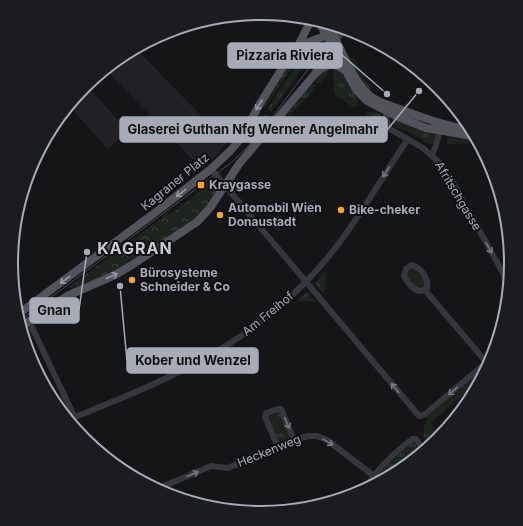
<svg xmlns="http://www.w3.org/2000/svg" width="523" height="526" viewBox="0 0 523 526" font-family="Inter,sans-serif">
<defs>
<pattern id="grass-tufts" width="24" height="20" patternUnits="userSpaceOnUse"><rect width="24" height="20" fill="#1c251d"/><path d="M3 7l-1-3M5 7V3M7 7l1-3M15 17l-1-3M17 17v-4M19 17l1-3" fill="none" stroke="#3a423c"/></pattern>
<pattern id="forest-crowns" width="20" height="18" patternUnits="userSpaceOnUse"><rect width="20" height="18" fill="#1c251d"/><path d="M2 6a3 3 0 1 1 6 0M12 15a3 3 0 1 1 6 0" fill="none" stroke="#3a423c"/></pattern>
</defs>
<rect width="100%" height="100%" fill="#141517"/>
<!-- built -->
<path fill="#202124" d="M137 50 220 135 228 141 216 156 202 169 107 71Z
M86 85 128 131 108 149 70 107Z"/>
<!-- grass -->
<path fill="url(#grass-tufts)" d="M315 48 316 49 271 112 268 108C277 95 302 52 315 48Z
M352 58 354 59 371 89 370 91 365 86 349 59Z
M333 67 341 71 357 99V105L355 108 336 96 334 90Z
M329 68C327 74 325 81 319 84L315 82 321 73Z
M313 84 316 87 315 89 289 116 287 114 300 99 299 97Z
M373 111 381 115 384 127 366 115 367 113Z
M265 114 269 115 254 133V130Z
M392 118 437 133 434 144H429L413 134 396 127 391 121Z
M449 137C455 140 466 140 473 138L477 143 446 144 447 139Z
M410 268 415 269 425 281V286L422 289C415 287 407 280 406 273Z
M326 270 324 295 315 283Z
M307 292 308 293 316 302 297 300Z
M490 363 475 385 430 423 441 437 438 440 428 447C422 439 422 427 428 418L427 417Z
M279 411 291 438 278 443 267 416Z
M413 442 415 443 420 449 419 452 369 487C382 470 396 455 413 442Z"/>
<!-- forest -->
<path fill="url(#forest-crowns)" d="M313 44 297 60 266 106 264 107 261 105 298 50Z
M213 179 219 184 218 188 205 211 197 219 120 270 73 290 70 286 164 216V215L167 213 169 215 203 189V187Z"/>
<g fill="none" stroke-linecap="round" stroke-linejoin="round">
<!-- minor -->
<path stroke="#35373c" stroke-width="6" d="M336 41 341 34 347 30
M388 109 386 116 387 122 390 129 423 148 441 164 452 181 508 282
M432 155 436 145 441 126
M211 169 419 416 424 415 493 357
M411 265C421 267 429 279 427 288 418 297 408 284 404 276L406 269Z
M425 290 487 363
M29 321 75 418
M70 419C128 396 190 371 241 336 272 315 301 289 324 262 356 224 380 180 408 139
M278 447 265 417 266 413 278 409H281L294 440
M157 489 211 466 228 468 294 440 308 436H317L327 440 374 476
M364 490C376 470 394 453 412 439H416L424 450"/>
<!-- major -->
<path stroke="#51545b" stroke-width="8" d="M320 24 357 91 367 101 396 116 426 128 472 136
M330 26C337 43 356 85 369 95 377 102 388 105 397 108 420 117 443 125 468 130
M298 46 310 22
M317 72C326 64 335 62 344 70
M21 312 160 209 211 169 231 150 241 138 261 102 291 54 298 46 333 33
M23 325 67 296 115 275 132 265 197 222 210 208 239 164 315 74 319 66 336 41"/>
<!-- tram -->
<path stroke="#484b51" stroke-width="1" d="M22 319 232 162C247 148 261 133 273 116 298 84 314 56 347 30"/>
</g>
<!-- one-way arrows -->
<defs><path id="oneway-shaft" d="M-6 0H5M1.5-3L5.5 0L1.5 3" fill="none" stroke-width="1.6" stroke-linecap="round" stroke-linejoin="round"/></defs>
<g stroke="#949aa5">
<use href="#oneway-shaft" transform="translate(259 105) rotate(120)"/>
<use href="#oneway-shaft" transform="translate(181 193) rotate(142)"/>
<use href="#oneway-shaft" transform="translate(112 276) rotate(-25)"/>
<use href="#oneway-shaft" transform="translate(65 280) rotate(144)"/>
</g>
<g stroke="#737780">
<use href="#oneway-shaft" transform="translate(386 172) rotate(123)"/>
<use href="#oneway-shaft" transform="translate(489 248) rotate(61)"/>
<use href="#oneway-shaft" transform="translate(395 388) rotate(-130)"/>
<use href="#oneway-shaft" transform="translate(453 391) rotate(140)"/>
<use href="#oneway-shaft" transform="translate(287 423) rotate(67)"/>
<use href="#oneway-shaft" transform="translate(328 442) rotate(32)"/>
<use href="#oneway-shaft" transform="translate(193 474) rotate(-23)"/>
</g>
<!-- markers -->
<g fill="#fea425" stroke="#0f1012" stroke-width="1.5">
<rect x="197" y="181" width="8" height="8" rx="2"/>
<circle cx="341" cy="210" r="4"/>
<circle cx="220" cy="215" r="4"/>
<circle cx="132" cy="280" r="4"/>
</g>
<g text-anchor="middle" stroke-width="4" stroke-linejoin="round" paint-order="stroke">
<!-- street labels -->
<g font-size="12" fill="#a5acb8" stroke="#0f1012">
<text transform="translate(175 182) rotate(-39)" y="4">Kagraner Platz</text>
<text transform="translate(458 196) rotate(59)" y="4">Afritschgasse</text>
<text transform="translate(268 314) rotate(-39)" y="4">Am Freihof</text>
<text transform="translate(269 451) rotate(-22)" y="4">Heckenweg</text>
</g>
<!-- poi labels -->
<g font-size="12" font-weight="bold" fill="#a5acb8" stroke="#0f1012" text-anchor="start">
<text x="209" y="189">Kraygasse</text>
<text x="228" y="212">Automobil Wien<tspan x="228" dy="14">Donaustadt</tspan></text>
<text x="349" y="214">Bike-cheker</text>
<text x="140" y="277">Bürosysteme<tspan x="140" dy="14">Schneider &amp; Co</tspan></text>
</g>
<!-- district labels -->
<g font-size="16" font-weight="bold" letter-spacing="1" fill="#c7cbd3" stroke="#0f1012">
<text x="135" y="254">KAGRAN</text>
</g>
</g>
<!-- crop -->
<path d="M0 0H523V526H0ZM18 263a243 243 0 1 1 486 0a243 243 0 1 1-486 0Z" fill="#1b1c1f" fill-rule="evenodd"/>
<path fill="none" stroke="#a5acb8" stroke-width="2" d="M18 263a243 243 0 1 1 486 0a243 243 0 1 1-486 0Z"/>
<!-- callouts -->
<path fill="none" stroke="#a5acb8" stroke-width="1.5" d="M387 94L342 55M419 91L387 130M87 252L79 310M120 286L127 361"/>
<g fill="#a5acb8" stroke="#0f1012" stroke-width="1.5">
<circle cx="387" cy="94" r="4"/>
<circle cx="419" cy="91" r="4"/>
<circle cx="87" cy="252" r="4"/>
<circle cx="120" cy="286" r="4"/>
</g>
<g fill="#a5acb8" stroke="#a5acb8" stroke-width="1.5">
<rect x="228" y="43" width="114" height="25" rx="4"/>
<rect x="120" y="117" width="267" height="25" rx="4"/>
<rect x="30" y="298" width="49" height="25" rx="4"/>
<rect x="127" y="348" width="131" height="25" rx="4"/>
</g>
<g font-size="13" text-anchor="middle" font-weight="bold" fill="#111">
<text x="285" y="60">Pizzaria Riviera</text>
<text x="253" y="134">Glaserei Guthan Nfg Werner Angelmahr</text>
<text x="54" y="315">Gnan</text>
<text x="193" y="365">Kober und Wenzel</text>
</g>
</svg>
